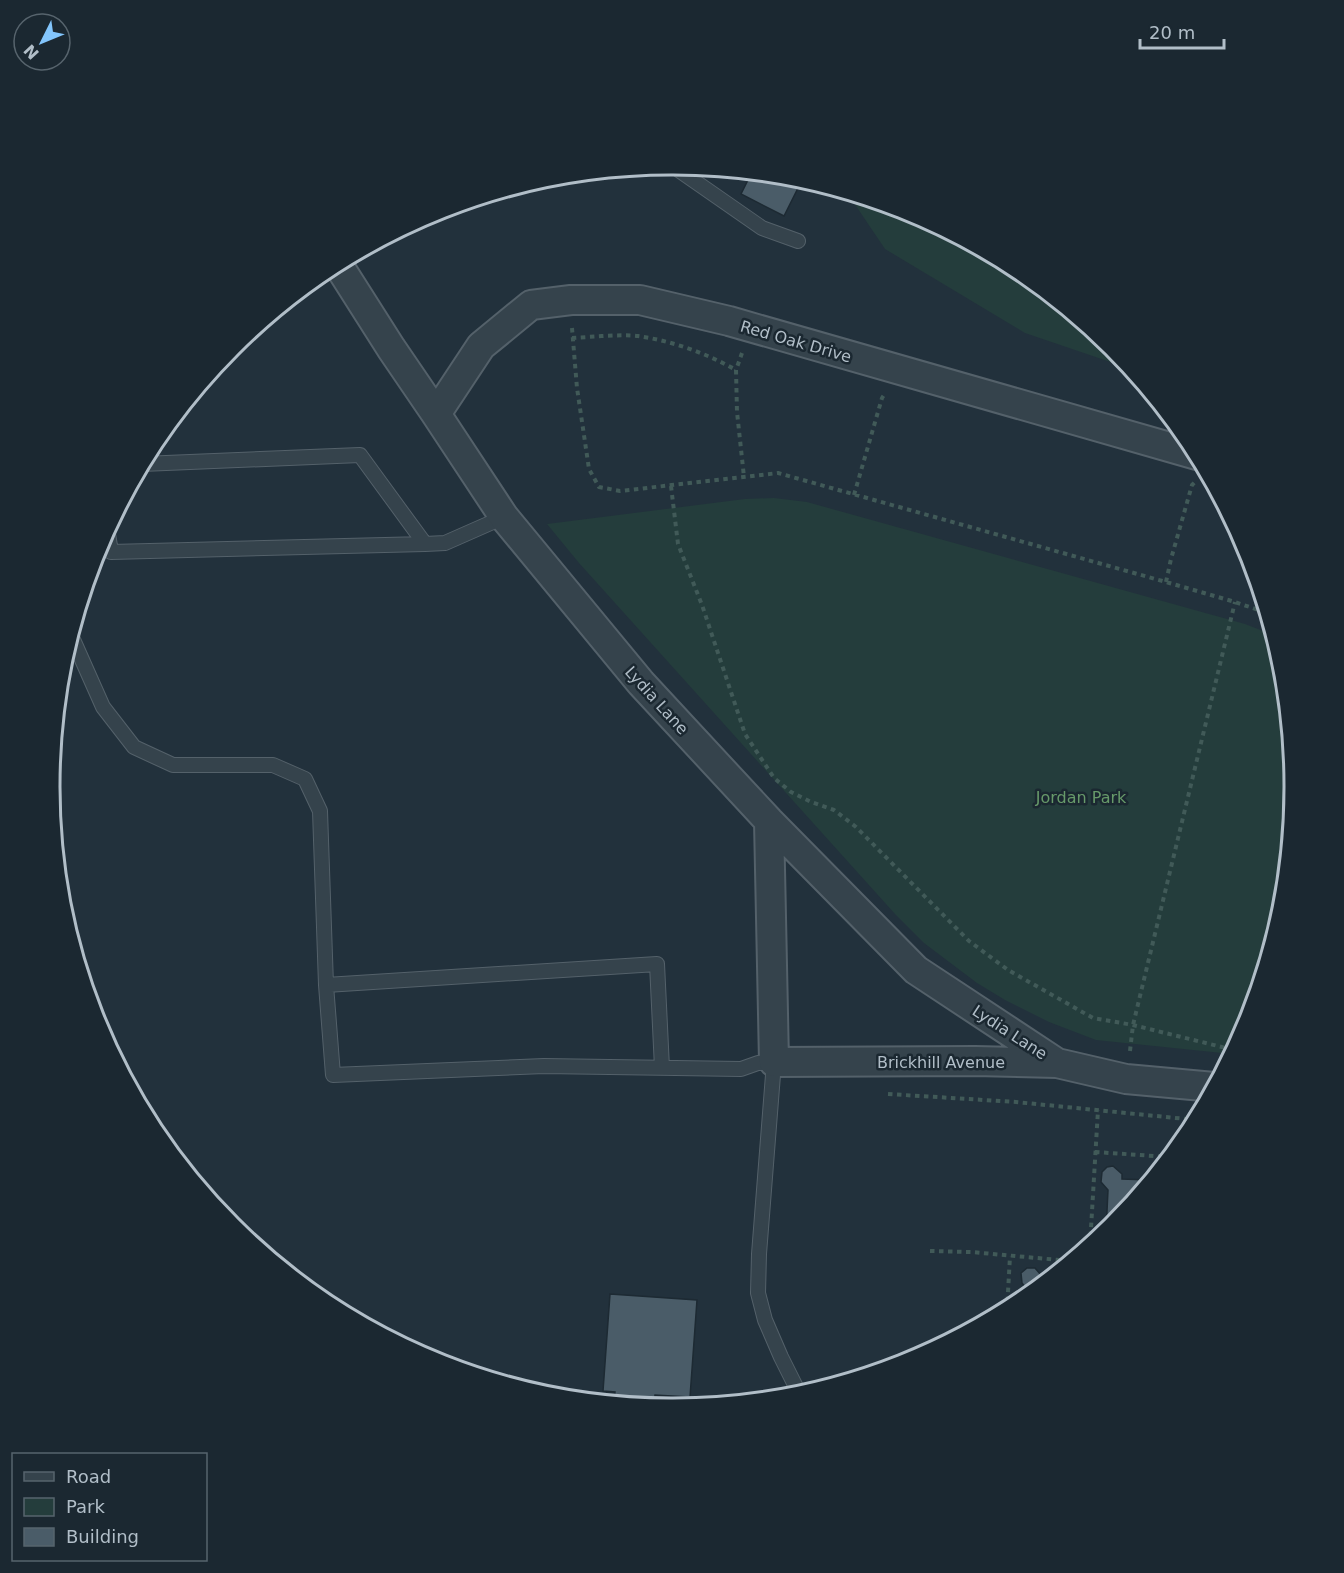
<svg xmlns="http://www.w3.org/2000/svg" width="1344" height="1573" viewBox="0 0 1344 1573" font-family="'DejaVu Sans',sans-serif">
<rect width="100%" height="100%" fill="#22313c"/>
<!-- green -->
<path fill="#243d3c" d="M802 179 911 212 1018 269 1112 347 1131 369 1025 333 885 249 854 203Z
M774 498 807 502 1245 624 1273 635 1283 665 1294 787 1282 908 1247 1025 1232 1054 1096 1040 1049 1022 1005 1000 977 983 924 943 895 914 579 563 547 524 745 499Z"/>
<!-- building -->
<path fill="#4a5c68" stroke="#1d2a33" stroke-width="1.5" d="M752 172 775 174 799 186 784 216 741 194Z
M1113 1166 1122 1174V1179L1150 1180 1112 1227 1106 1232 1108 1190 1101 1182 1102 1172 1107 1167Z
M1027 1268H1035L1041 1275 1042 1278 1049 1279 1029 1295V1288L1025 1287 1022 1283 1021 1273Z
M610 1294 697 1300 690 1397 655 1395 654 1407 614 1403 615 1392 603 1391Z"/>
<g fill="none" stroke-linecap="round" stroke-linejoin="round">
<defs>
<path id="service" d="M670 164 762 228 798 241
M142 464 360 455 425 544
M107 528 111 552 425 544 445 543 504 517
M71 635 103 707 134 747 173 765H273L305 779 320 811 326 985
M662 1068 657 964 326 985 333 1075 544 1066 741 1069 758 1063 774 1062 759 1254 758 1293 765 1320 781 1357 800 1395"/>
<path id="minor" d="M337 263 391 348 436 414 504 517 641 683 769 821 916 970 1057 1063
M436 414 481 346 531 305 571 300H640L729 321 1197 455
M769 821 774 1062 975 1061 1057 1063 1126 1079 1214 1087"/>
</defs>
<!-- service casing -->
<use href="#service" stroke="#54616a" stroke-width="16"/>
<!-- minor casing -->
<use href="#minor" stroke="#54616a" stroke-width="32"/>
<!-- path -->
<path stroke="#415a58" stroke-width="4" stroke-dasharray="4.5 4.5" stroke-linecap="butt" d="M572 328 577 388 589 469 599 487 620 491 778 473 1166 582 1235 602 1267 613
M572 338C592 337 620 334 638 336 672 341 706 353 736 370
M742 353 736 370 737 412 744 477
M671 486 678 544 702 605 745 734 774 778 791 792 811 802 834 810 856 827 969 941 1008 970 1093 1018 1133 1025 1234 1050
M854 495 882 398 884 395
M1166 582 1171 559 1192 485 1195 482
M1130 1051 1133 1025 1235 602
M888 1094 1016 1102 1196 1120
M1187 1135 1188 1119
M1095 1152 1169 1157
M1090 1245 1098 1110
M930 1251 971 1252 1070 1261
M1007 1310 1010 1256"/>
<!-- service -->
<use href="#service" stroke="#35434c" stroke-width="14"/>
<!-- minor -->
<use href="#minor" stroke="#35434c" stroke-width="28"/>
</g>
<g text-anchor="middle" stroke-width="5" stroke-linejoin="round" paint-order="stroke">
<!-- street labels -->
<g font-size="16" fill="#b1bec8" stroke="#1b2831">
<text transform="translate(796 341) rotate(16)" y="6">Red Oak Drive</text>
<text transform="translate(657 700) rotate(48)" y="6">Lydia Lane</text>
<text transform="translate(1010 1032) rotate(33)" y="6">Lydia Lane</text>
<text x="941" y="1068">Brickhill Avenue</text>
</g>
<!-- park labels -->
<g font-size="16" fill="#679a6a" stroke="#1b2831">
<text x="1081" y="803">Jordan Park</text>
</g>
</g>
<!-- crop -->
<path d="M0 0H1344V1573H0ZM671 175H673A611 611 0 0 1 1284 786V787A611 611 0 0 1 673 1398H671A611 611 0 0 1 60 787V786A611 611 0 0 1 671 175Z" fill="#1b2831" fill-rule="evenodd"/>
<path fill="none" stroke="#b1bec8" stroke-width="3" d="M671 175H673A611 611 0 0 1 1284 786V787A611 611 0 0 1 673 1398H671A611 611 0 0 1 60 787V786A611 611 0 0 1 671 175Z"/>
<!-- legend -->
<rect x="12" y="1453" width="195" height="108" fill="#1b2831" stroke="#57646d" stroke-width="1.5"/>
<rect x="24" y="1472" width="30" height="9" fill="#35434c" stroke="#57646d" stroke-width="1.5"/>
<text x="66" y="1483" font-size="18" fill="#b1bec8">Road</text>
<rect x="24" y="1498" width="30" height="18" fill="#243d3c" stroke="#57646d" stroke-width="1.5"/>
<text x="66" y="1513" font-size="18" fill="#b1bec8">Park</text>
<rect x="24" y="1528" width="30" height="18" fill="#4a5c68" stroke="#57646d" stroke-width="1.5"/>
<text x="66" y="1543" font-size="18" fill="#b1bec8">Building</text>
<!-- north arrow -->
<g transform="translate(42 42) rotate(227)"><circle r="28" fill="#1b2831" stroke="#57646d" stroke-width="1.5"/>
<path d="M0-4.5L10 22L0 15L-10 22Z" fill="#82c5fc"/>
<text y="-9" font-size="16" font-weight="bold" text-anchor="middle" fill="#b1bec8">N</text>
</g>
<!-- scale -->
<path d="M1140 39v9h84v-9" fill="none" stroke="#b1bec8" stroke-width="3"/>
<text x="1149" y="39" font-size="18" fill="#b1bec8" stroke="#1b2831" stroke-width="4.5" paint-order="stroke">20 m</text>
</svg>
